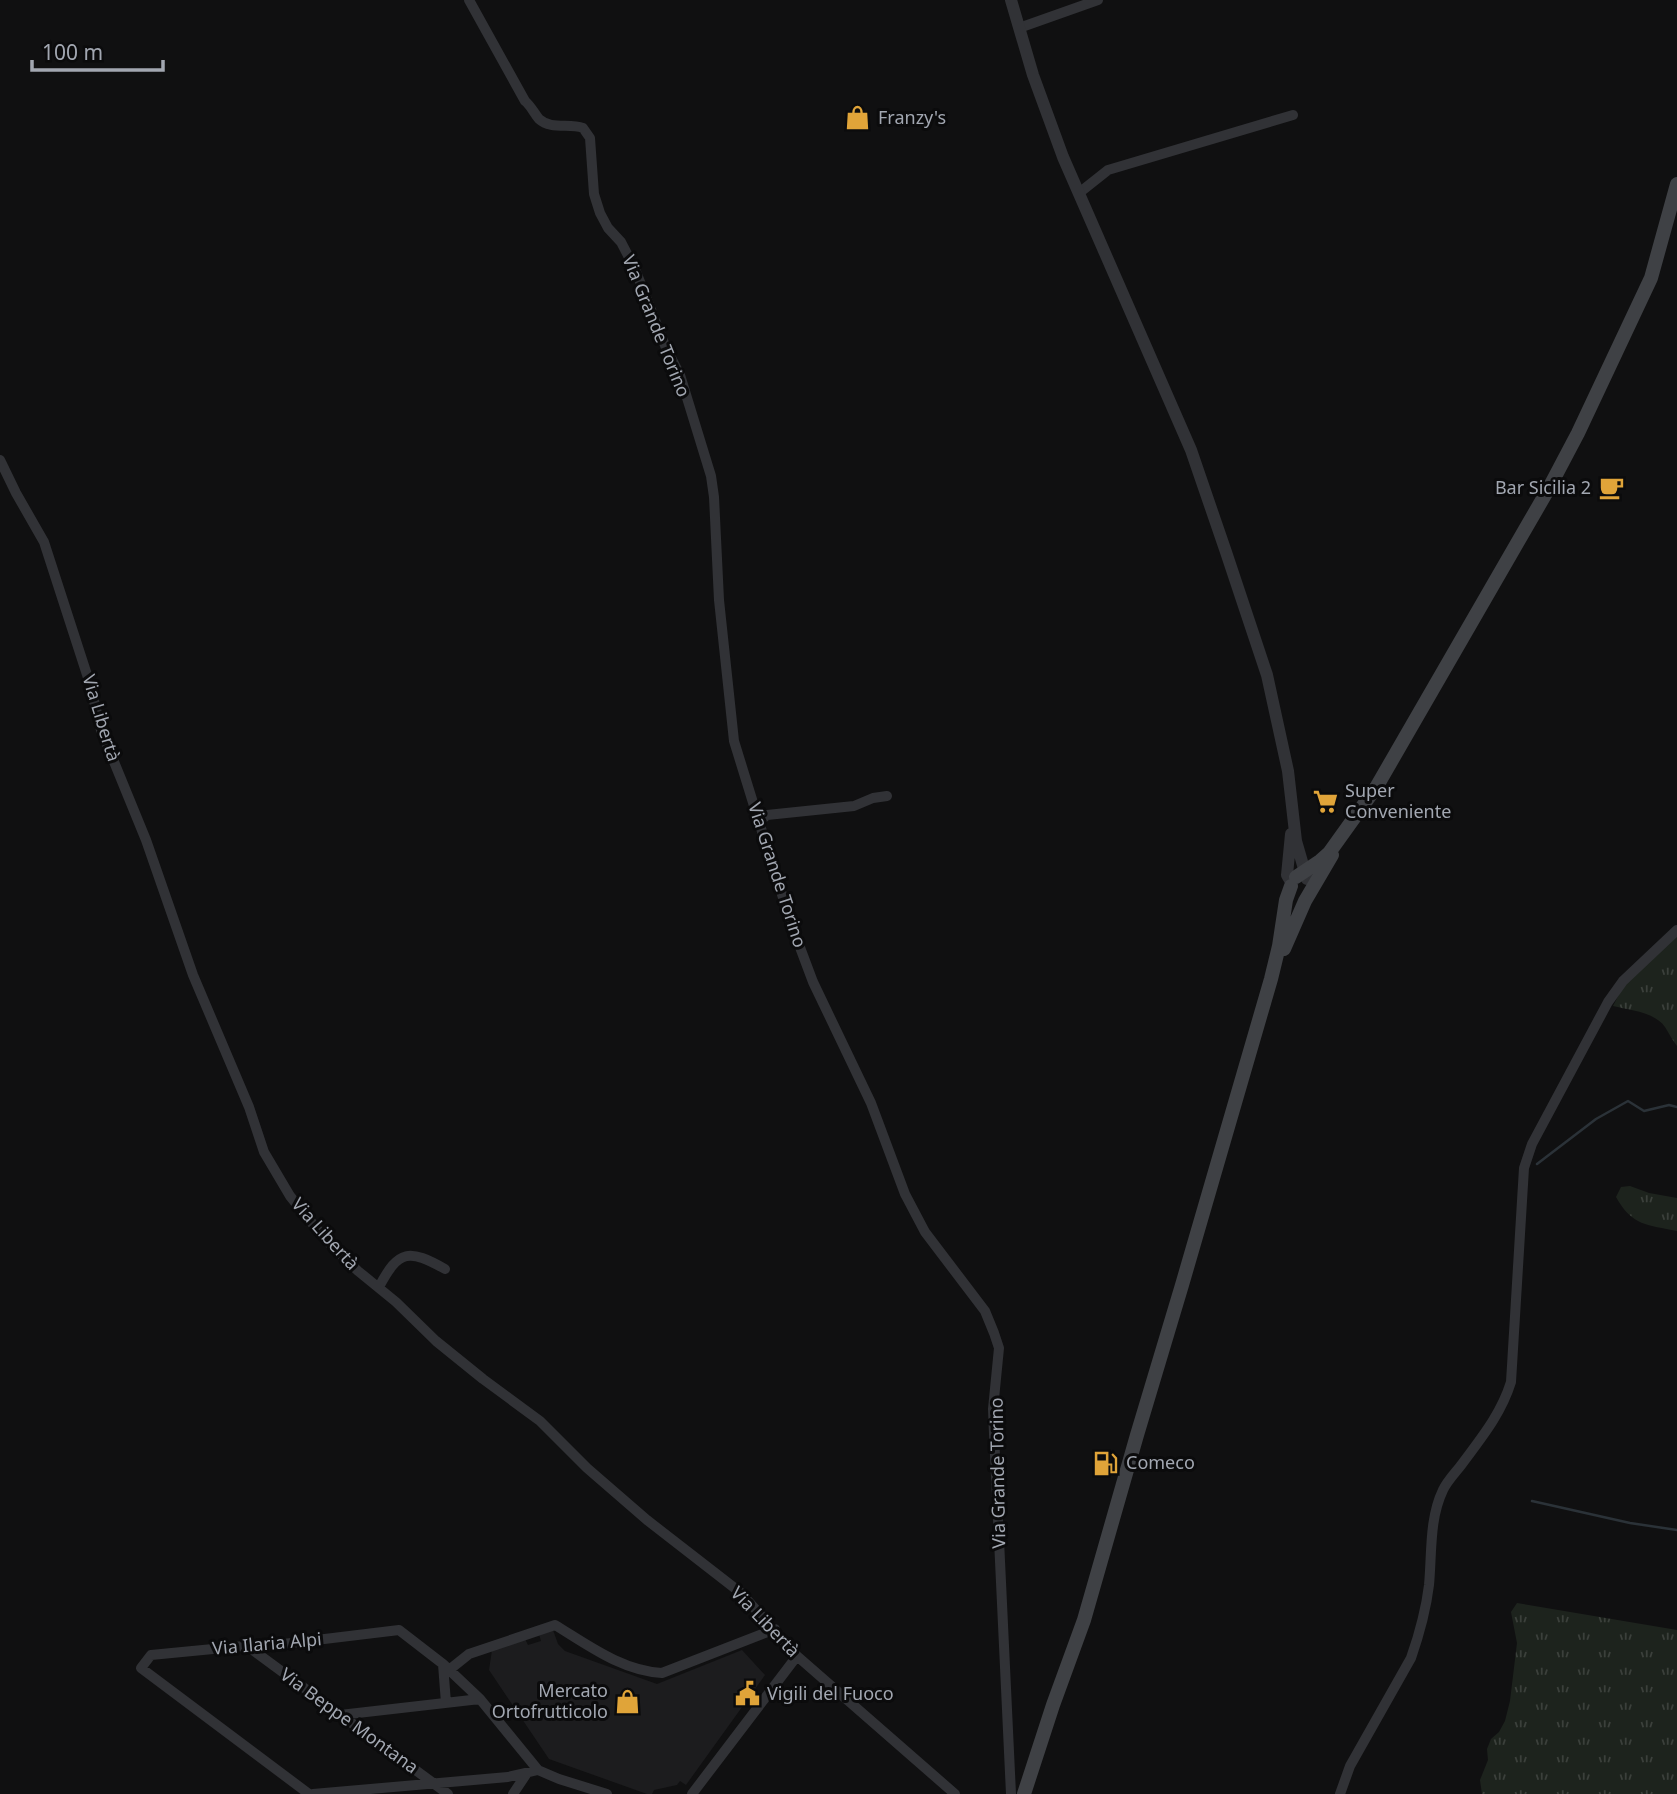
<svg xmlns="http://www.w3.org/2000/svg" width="1677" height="1794" viewBox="0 0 1677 1794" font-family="'Noto Sans',sans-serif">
<defs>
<pattern id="grass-tufts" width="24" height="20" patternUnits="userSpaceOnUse" patternTransform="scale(1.75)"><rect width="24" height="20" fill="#1d231d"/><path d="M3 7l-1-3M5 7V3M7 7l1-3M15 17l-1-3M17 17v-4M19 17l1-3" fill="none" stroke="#3b403b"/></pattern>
</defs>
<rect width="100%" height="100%" fill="#101011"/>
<!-- built -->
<path fill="#1c1c1e" d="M553 1630 558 1644 565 1651 657 1684 742 1650 765 1675 686 1785 680 1781 677 1785 654 1790 652 1794H647L549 1759 489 1670 492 1650 525 1639 528 1645 541 1641 539 1634Z"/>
<!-- grass -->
<path fill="url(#grass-tufts)" d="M1677 934V1046C1672 1040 1669 1033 1665 1027 1655 1012 1629 1010 1613 1006L1624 985Z
M1630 1186 1649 1193 1677 1198V1231C1648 1225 1632 1226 1616 1197L1621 1187Z
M1517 1603 1677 1630V1794H1482L1480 1780 1488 1760 1487 1749 1491 1739 1499 1732 1505 1721 1510 1701 1517 1643 1511 1612Z"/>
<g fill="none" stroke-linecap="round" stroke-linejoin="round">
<!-- stream -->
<path stroke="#2b3238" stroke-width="2.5" d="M1537 1164 1596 1119 1628 1101 1644 1111 1669 1105 1677 1107
M1532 1501 1630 1523 1677 1530"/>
<!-- minor -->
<path stroke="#313236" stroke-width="10" d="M469 0 525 101C531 106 534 113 539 119 551 130 569 123 583 128L590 138 594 194 600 213 608 228 621 242 635 269 666 348 680 375 711 476 714 497 719 600 734 741 759 822 792 926 813 982 871 1103 905 1194 925 1232 985 1311 994 1333 999 1348 993 1409 994 1434 1011 1794
M1019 28 1098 0
M1079 193 1108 170 1293 115
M0 460 16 493 44 542 90 684 101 730 146 840 193 975 249 1107 264 1152 290 1196 325 1239 358 1271 396 1302 436 1341 483 1379 540 1421 587 1468 647 1520 741 1593 797 1656 955 1794
M759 822 767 815 854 806 873 798 887 796
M379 1287C399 1249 409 1249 445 1269
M250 1648 448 1794
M443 1664 446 1703
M449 1670 469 1654 555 1625C588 1645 622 1671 662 1673L775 1629
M340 1715 480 1699
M309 1794 141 1668 151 1655 244 1646 250 1648 399 1630 443 1664 480 1699 538 1770 559 1779 607 1794
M313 1794 508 1777 538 1770
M513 1794 527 1773
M692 1794 797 1656
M1340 1794 1350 1766 1411 1658C1419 1635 1426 1610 1429 1585 1432 1554 1429 1519 1443 1490 1447 1481 1456 1472 1462 1464 1482 1437 1501 1414 1511 1382L1524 1168 1532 1144 1608 1002 1623 981 1677 930"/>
<!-- tertiary -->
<path stroke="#313236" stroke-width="12" d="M1011 0 1033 75 1063 157 1191 450 1226 552 1267 675 1288 771 1296 841 1307 879
M1291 834 1287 875 1291 882"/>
<!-- secondary -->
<path stroke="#3f4145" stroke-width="14" d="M1296 877 1320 861 1329 853 1377 786 1549 488 1578 433 1651 278 1677 184
M1284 949 1305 901 1332 855
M1024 1794 1053 1705 1084 1620 1137 1435 1182 1285 1271 979 1279 946 1286 900 1291 886"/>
</g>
<!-- icons -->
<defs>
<symbol id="shop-bare" viewBox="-9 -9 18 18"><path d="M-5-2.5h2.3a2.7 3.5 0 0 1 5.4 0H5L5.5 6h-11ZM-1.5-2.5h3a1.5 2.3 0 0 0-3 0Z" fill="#e0a439" stroke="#0b0b0c" stroke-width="2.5" paint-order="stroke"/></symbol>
<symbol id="cafe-bare" viewBox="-9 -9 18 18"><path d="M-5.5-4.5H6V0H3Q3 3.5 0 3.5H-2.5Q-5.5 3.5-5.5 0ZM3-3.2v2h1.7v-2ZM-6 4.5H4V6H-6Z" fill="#e0a439" stroke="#0b0b0c" stroke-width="2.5" paint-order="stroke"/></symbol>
<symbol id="supermarket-bare" viewBox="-9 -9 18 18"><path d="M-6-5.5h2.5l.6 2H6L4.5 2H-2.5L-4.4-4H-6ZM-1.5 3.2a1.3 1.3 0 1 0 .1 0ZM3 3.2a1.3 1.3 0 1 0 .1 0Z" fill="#e0a439" stroke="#0b0b0c" stroke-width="2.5" paint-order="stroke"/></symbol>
<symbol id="fuel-bare" viewBox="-9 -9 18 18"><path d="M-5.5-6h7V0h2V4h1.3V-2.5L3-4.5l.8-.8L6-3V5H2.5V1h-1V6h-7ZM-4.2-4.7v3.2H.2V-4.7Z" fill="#e0a439" stroke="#0b0b0c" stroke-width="2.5" paint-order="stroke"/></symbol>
<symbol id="civic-bare" viewBox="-9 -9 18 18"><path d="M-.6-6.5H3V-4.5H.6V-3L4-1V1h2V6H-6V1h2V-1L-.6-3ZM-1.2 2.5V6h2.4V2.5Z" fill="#e0a439" stroke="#0b0b0c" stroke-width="2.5" paint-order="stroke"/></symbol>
</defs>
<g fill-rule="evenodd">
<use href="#shop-bare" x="840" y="100" width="35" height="35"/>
<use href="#cafe-bare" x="1594" y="470" width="35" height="35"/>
<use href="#supermarket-bare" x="1308" y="784" width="35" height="35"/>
<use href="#fuel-bare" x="1088" y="1446" width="35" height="35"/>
<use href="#civic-bare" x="730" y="1676" width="35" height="35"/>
<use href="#shop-bare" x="610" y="1684" width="35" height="35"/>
</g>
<g text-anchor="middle" stroke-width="6" stroke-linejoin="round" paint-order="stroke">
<!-- poi labels -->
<g font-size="18" fill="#a2a7b1" stroke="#0b0b0c" text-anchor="start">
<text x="878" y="124">Franzy's</text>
<text x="1591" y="494" text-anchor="end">Bar Sicilia 2</text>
<text x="1345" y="797">Super<tspan x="1345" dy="21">Conveniente</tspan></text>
<text x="1126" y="1469">Comeco</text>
<text x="608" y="1697" text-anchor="end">Mercato<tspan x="608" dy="21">Ortofrutticolo</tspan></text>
<text x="767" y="1700">Vigili del Fuoco</text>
</g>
<!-- street labels -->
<g font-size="18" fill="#a2a7b1" stroke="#0b0b0c">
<text transform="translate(656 326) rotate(68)" y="6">Via Grande Torino</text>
<text transform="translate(101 718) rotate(73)" y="6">Via Libertà</text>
<text transform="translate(777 875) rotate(72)" y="6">Via Grande Torino</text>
<text transform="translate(325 1234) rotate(48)" y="6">Via Libertà</text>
<text transform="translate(998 1473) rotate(-91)" y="6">Via Grande Torino</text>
<text transform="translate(765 1622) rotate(46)" y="6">Via Libertà</text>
<text transform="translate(267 1644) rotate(-5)" y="6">Via Ilaria Alpi</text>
<text transform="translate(349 1721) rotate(36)" y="6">Via Beppe Montana</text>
</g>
</g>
<!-- scale -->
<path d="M32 60v10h131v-10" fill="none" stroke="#a2a7b1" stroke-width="3.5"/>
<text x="42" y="60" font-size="21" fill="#a2a7b1" stroke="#0b0b0c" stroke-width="5" paint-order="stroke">100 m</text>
</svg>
